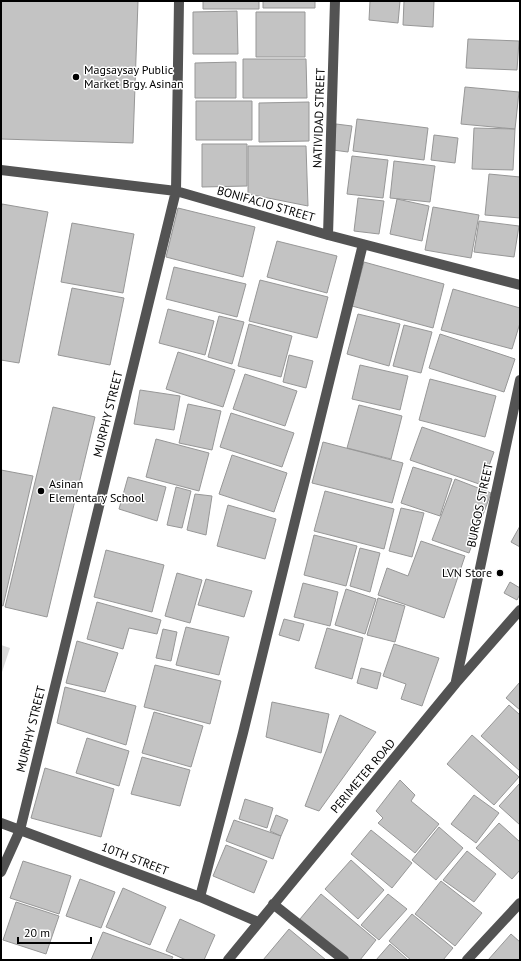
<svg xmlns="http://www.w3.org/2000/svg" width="521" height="961" viewBox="0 0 521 961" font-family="'PT Sans',sans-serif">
<rect width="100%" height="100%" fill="#fff"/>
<!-- green -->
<path fill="#dadada" d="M1 645 10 648 1 675Z"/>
<!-- building -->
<path fill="#c3c3c3" stroke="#979797" d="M1 1H138L133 143 1 139Z
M203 1H259V9H203Z
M263 1H315V8H263Z
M370 1H400L398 23 369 20Z
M404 1H434L433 27 403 25Z
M237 11 238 54H193V12Z
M256 12H305V57H256Z
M468 39 519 41 517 70 466 68Z
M243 59H306L307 98H243Z
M236 62V98H195V63Z
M465 87 519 92 515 129 461 124Z
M196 101H252V140H196Z
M309 102V141L259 142V103Z
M357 119 428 128 424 160 353 151Z
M336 124 352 126 348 152 333 150Z
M474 128 515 129 513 170 472 169Z
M434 135 458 138 455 163 431 160Z
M202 144H247V186L202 187Z
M248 146H306L308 206 248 194Z
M352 156 388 160 383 198 347 194Z
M394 161 435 166 430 202 390 198Z
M489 174 520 177V218L485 215Z
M358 198 384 201 379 234 354 231Z
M397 199 429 206 422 241 390 234Z
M2 204 48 212 19 363 1 360V211Z
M433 207 479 215 471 258 425 250Z
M178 208 255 227 243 277 166 257Z
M479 221 519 226 514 257 474 252Z
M72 223 134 234 123 293 61 282Z
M277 241 337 256 327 293 267 277Z
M364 262 444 284 433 328 352 306Z
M174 267 246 284 237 317 166 299Z
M260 280 328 297 317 338 249 321Z
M72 288 124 298 110 365 58 355Z
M453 289 520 308V323L512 349 441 330Z
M168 309 214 321 205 355 159 343Z
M358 314 400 324 389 366 347 354Z
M219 316 244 322 232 364 208 357Z
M249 324 292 336 281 377 238 366Z
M404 325 432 332 421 373 393 366Z
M440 334 515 359 504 392 429 368Z
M178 352 235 370 223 407 166 389Z
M289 355 313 361 306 388 283 382Z
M360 365 408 376 400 410 352 399Z
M245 374 297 391 285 426 233 409Z
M430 379 496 396 485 437 419 420Z
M140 390 180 396 174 430 134 424Z
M188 404 221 411 212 450 179 443Z
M359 405 402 416 391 459 347 448Z
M53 407 95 417 47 617 5 607Z
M231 413 294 433 282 467 220 447Z
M422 427 494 452 482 485 410 460Z
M156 439 209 453 199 491 146 477Z
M323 442 403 463 392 503 312 483Z
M232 455 287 473 274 512 219 494Z
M413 467 452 479 440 516 401 503Z
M1 470 33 476 3 606 1 605Z
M128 477 166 487 157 521 119 509Z
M455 479 491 493 469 553 432 540Z
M176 487 191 491 182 528 167 525Z
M325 491 394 509 384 549 314 531Z
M195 494 212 496 206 535 187 530Z
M228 505 276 519 265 559 217 546Z
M401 508 424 513 412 557 389 551Z
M520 526V547L511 542Z
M314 535 357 546 346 586 304 575Z
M421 541 465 556 444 618 378 595 387 568 408 576Z
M360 548 380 553 370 592 350 586Z
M106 550 164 565 152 612 94 597Z
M177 573 202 580 190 623 165 616Z
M206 579 252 591 244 617 198 605Z
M510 582 520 588V594L517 600 504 593Z
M303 583 338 592 330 626 294 617Z
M346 589 376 599 365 634 335 625Z
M378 598 405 606 395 642 367 635Z
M97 602 161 620 157 634 129 628 123 649 87 639Z
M284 619 304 624 299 641 279 635Z
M186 627 229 637 219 675 176 665Z
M327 628 363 638 352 679 315 668Z
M163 629 177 632 171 661 156 658Z
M77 641 118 653 105 692 66 683Z
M394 644 439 658 422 706 401 699 406 684 383 676Z
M155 665 221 681 210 724 144 707Z
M361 668 381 673 377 689 357 683Z
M520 682V710L506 698Z
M65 687 136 706 126 745 57 723Z
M272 702 329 714 321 753 266 737Z
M509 705 520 715V771L481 736Z
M154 712 203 726 191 767 142 753Z
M340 715 376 732 319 811 305 806Z
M472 735 519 777 494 805 447 764Z
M87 738 129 751 119 786 76 773Z
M142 757 190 770 180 806 131 794Z
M45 768 114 789 101 837 31 818Z
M400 780 415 795 411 801 439 824 415 853 378 823 383 818 376 811Z
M520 783V825L499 806Z
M474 795 499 813 476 843 451 824Z
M245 799 273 808 267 828 239 819Z
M276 815 288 820 281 836 270 831Z
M234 820 281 836 273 859 226 841Z
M499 823 520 842V870L512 879 476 848Z
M439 827 463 848 436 880 412 860Z
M371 830 412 863 392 888 351 854Z
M226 845 267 861 254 893 213 876Z
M467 851 496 874 474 902 443 880Z
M351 860 384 890 358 919 325 889Z
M23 861 71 876 59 914 10 898Z
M80 879 115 892 101 928 66 916Z
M441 881 482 913 455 946 415 914Z
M123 888 166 907 150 945 106 927Z
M321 894 376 940 360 960H348L300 919Z
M388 894 407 909 379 940 361 925Z
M16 902 59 916 46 954 3 940Z
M412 914 453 948 443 960H411L389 941Z
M180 919 215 935 204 960H186L166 951Z
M289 929 326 960H263Z
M103 932 173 957 171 960H91Z
M511 934 520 942V960H488Z
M390 944 408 960H376Z"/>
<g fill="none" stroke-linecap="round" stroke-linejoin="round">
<!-- minor -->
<path stroke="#535353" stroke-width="10" d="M1 170 176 191 328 235 520 285
M328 235 335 1
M456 681 520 380
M1 823 200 897 258 922
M1 872 20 830 176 191 179 1
M200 897 243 733 363 244
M273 904 344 960
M228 960 456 683 520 610
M467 960 520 903"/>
</g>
<!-- markers -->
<g fill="#000" stroke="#fff" stroke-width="1.5">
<circle cx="76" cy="77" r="4"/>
<circle cx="41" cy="491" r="4"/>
<circle cx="500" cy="573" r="4"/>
</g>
<g text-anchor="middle" stroke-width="3" stroke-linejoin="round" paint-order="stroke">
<!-- poi labels -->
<g font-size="12" fill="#000" stroke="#fff" text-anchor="start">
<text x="84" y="74">Magsaysay Public<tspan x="84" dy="14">Market Brgy. Asinan</tspan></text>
<text x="49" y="488">Asinan<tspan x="49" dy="14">Elementary School</tspan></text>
<text x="492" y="577" text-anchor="end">LVN Store</text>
</g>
<!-- street labels -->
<g font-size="12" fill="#000" stroke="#fff">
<text transform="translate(319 118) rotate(-88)" y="4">NATIVIDAD STREET</text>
<text transform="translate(266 204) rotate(16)" y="4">BONIFACIO STREET</text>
<text transform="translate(108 414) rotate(-76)" y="4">MURPHY STREET</text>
<text transform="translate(480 505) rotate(-78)" y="4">BURGOS STREET</text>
<text transform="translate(31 729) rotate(-76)" y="4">MURPHY STREET</text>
<text transform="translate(363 776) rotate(-50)" y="4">PERIMETER ROAD</text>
<text transform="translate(135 859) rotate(21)" y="4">10TH STREET</text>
</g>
</g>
<!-- border -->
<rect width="521" height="961" fill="none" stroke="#000000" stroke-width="4"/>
<!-- scale -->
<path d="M18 937v6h73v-6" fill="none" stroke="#000000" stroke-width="2"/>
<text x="24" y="937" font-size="12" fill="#000000" stroke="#ffffff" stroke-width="3" paint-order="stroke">20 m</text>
</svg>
